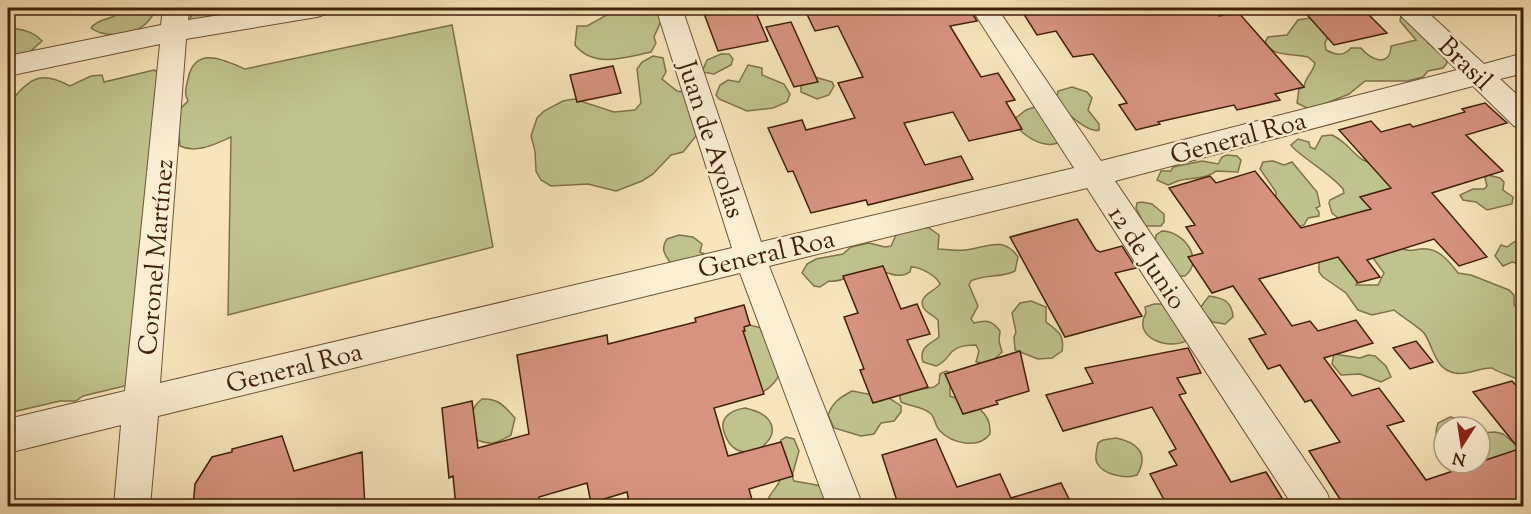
<svg xmlns="http://www.w3.org/2000/svg" width="1531" height="514" viewBox="0 0 1531 514" font-family="'Sorts Mill Goudy',serif">
<rect width="100%" height="100%" fill="#f8e5bb"/>
<filter id="stains"><feTurbulence type="fractalNoise" baseFrequency=".00333" numOctaves="4"/><feColorMatrix values="0 0 0 0 .2 0 0 0 0 .09 0 0 0 0 .02 0 0 0 .5 -.17"/></filter>
<radialGradient id="worn" r=".72"><stop offset=".6" stop-color="#630" stop-opacity="0"/><stop offset="1" stop-color="#630" stop-opacity=".3"/></radialGradient>
<!-- green -->
<path fill="#c0c38e" stroke="#80724c" stroke-width="1.5" d="M122 8H158C154 13 149 22 143 26 130 36 104 38 91 28 100 16 115 22 122 8Z
M196 8H233L238 12 231 21 194 25 190 18Z
M615 8H686L689 9 683 17 661 21 654 37 656 43 651 52C626 57 594 69 575 45L577 26H587L616 10Z
M1401 15 1427 37 1428 43 1446 56 1447 63 1443 68 1428 71 1423 77 1407 81H1365L1349 94 1317 107 1307 108 1297 103 1299 89 1304 87C1305 77 1313 73 1315 63L1308 57C1293 53 1273 58 1265 42L1268 37 1287 35 1298 20 1316 17 1328 37 1325 43 1326 50C1336 55 1343 57 1351 48H1361C1370 59 1390 69 1391 46L1416 40 1400 21Z
M452 25 493 247 228 315 231 137C215 144 197 154 180 146L177 112 188 101C184 93 186 88 188 79 195 45 224 60 245 69Z
M8 28C21 29 33 31 42 41L23 58 8 63Z
M721 54H729L733 59 731 65 714 74 702 72 707 60Z
M653 56 663 58 666 72 662 79 677 91 689 93 712 122 696 136 683 152 671 155 653 174 642 181 616 191 588 184 551 186 541 180 536 171 535 151 531 136 537 118 544 111 563 101 574 99 614 112 635 110 641 103 637 69 642 62Z
M748 65 762 68V75L784 84 790 94 787 102 773 108 747 111 719 99 716 95 720 85 728 80 739 82Z
M154 70 166 77 133 384 83 396 76 401H60L8 413V100L13 99C32 75 44 72 70 86L91 76 102 75 104 82Z
M815 77 832 82 834 86 829 95 817 99 801 92V84Z
M1072 87 1087 92 1092 98 1088 110 1099 124V130C1089 134 1062 110 1056 101L1058 91Z
M1035 107 1059 139 1058 143C1041 149 1021 134 1012 121L1026 110Z
M1332 135C1347 142 1353 154 1363 160 1370 164 1377 162 1386 169L1392 190 1381 191 1378 194 1377 210 1352 229 1332 213 1329 203 1330 200 1344 193 1343 189C1333 175 1295 153 1291 145L1298 139 1309 142 1310 147 1315 149 1322 136Z
M1227 155 1237 156 1241 160 1238 172 1216 171C1207 179 1188 178 1178 181 1174 182 1172 184 1168 185L1157 180 1161 171H1171L1173 167 1202 161 1218 164 1222 157Z
M1273 161 1284 165 1292 162 1317 192 1320 206 1316 208 1319 212V216L1308 218 1304 225 1298 227 1276 200V192L1260 169 1263 162Z
M1488 175 1500 178 1504 182 1503 190 1513 197 1512 204 1487 210 1476 202 1463 200 1460 195 1473 189H1484L1487 186 1485 178Z
M1142 202 1152 204 1164 214V222L1161 226H1145L1136 208 1137 203Z
M917 226 929 228 939 235 938 249C947 249 957 251 966 250 986 248 1003 235 1018 257L1015 271C1002 278 984 274 971 281L969 285 978 306 971 319 974 323C986 320 992 320 1000 331L999 341 1002 352 989 364 976 362 979 351 976 345C944 345 954 359 936 366L923 362C918 347 931 344 939 337L938 320C934 316 925 312 923 307 918 295 936 291 940 284 936 275 920 267 911 267L910 272C897 281 885 269 872 270 857 271 843 283 829 281L820 287 814 286 802 273 807 264 816 259 843 254 851 247 869 243 885 247 891 246 897 233Z
M1162 231C1184 231 1205 260 1185 276H1179L1155 243 1156 235Z
M679 235 693 237 702 244 700 252 711 257 671 264C665 254 660 250 667 239Z
M1523 241V265L1512 262 1503 266 1495 256 1501 245 1507 247 1514 242Z
M1401 248C1409 252 1412 250 1421 249 1438 247 1449 261 1458 273L1471 275 1509 290 1514 295V305L1523 312V362L1518 368 1523 373V383C1514 375 1502 375 1492 368 1480 367 1467 376 1455 373 1434 369 1434 347 1424 333 1419 327 1402 317 1394 310L1372 315 1358 310 1346 293 1323 277 1319 272V258L1344 254 1359 277 1356 285H1378L1384 273 1373 258Z
M1209 296C1223 298 1232 301 1233 317L1225 324 1212 322 1200 308Z
M1031 301 1046 307V322C1058 331 1065 335 1062 351L1052 358 1038 359 1015 350 1014 337 1016 332 1012 313 1020 303Z
M1154 304H1167L1189 339C1171 352 1131 338 1146 313L1145 307Z
M746 324 769 330 783 367C778 379 772 388 759 394L738 330Z
M1334 354 1360 358 1368 355 1375 356 1386 366 1391 377 1381 382 1360 374 1341 375 1332 364Z
M946 371 952 373 953 379 950 384V396C969 403 992 408 990 434 978 450 952 443 940 431 935 426 935 418 931 414 923 406 911 407 901 402L899 393 934 387 939 383 940 374Z
M852 391 889 398 901 406V412L894 421 881 423 874 434 861 436 834 428 828 415C833 402 839 398 852 391Z
M482 399C499 398 505 407 515 418L511 435C497 443 490 446 475 439 472 423 467 410 482 399Z
M745 408C810 422 740 483 724 432 719 417 732 410 745 408Z
M1450 417 1460 419 1474 427H1444V452C1436 443 1434 434 1438 423Z
M1495 432 1503 434 1523 450 1506 475 1486 460 1480 461V433Z
M786 437 794 439 799 451 792 476 794 481 822 486 833 506H766C767 495 776 490 780 480 784 467 775 453 781 440Z
M1116 438C1136 442 1150 453 1137 475 1126 479 1103 475 1097 463 1094 457 1097 449 1098 443L1103 440Z"/>
<!-- building -->
<path fill="#d79380" stroke="#402009" stroke-width="1.5" d="M702 8H754L768 41 718 51Z
M804 8H969L977 21 950 26 981 77 998 73 1015 100 1006 102 1022 129 969 141 953 112 904 123 925 165 961 156 973 179 868 205 866 200 811 213 793 171 788 172 768 128 802 120 806 130 855 118 838 83 863 77 838 26 815 31Z
M1020 8H1211L1219 16 1238 12 1304 87 1275 94 1280 100 1237 110 1234 105 1158 122 1160 124 1136 130 1119 105 1127 103 1093 54 1073 57 1056 31 1037 35Z
M1301 8H1362L1387 33 1334 45Z
M791 22 818 82 794 87 766 27Z
M613 66 621 93 577 102 570 75Z
M1485 103 1507 123 1466 135 1503 171 1432 193 1487 257 1459 266 1434 239 1367 260 1380 277 1358 283 1338 257 1259 279 1292 326 1310 321 1318 331 1356 320 1373 343 1324 358 1352 396 1379 388 1404 421 1387 426 1426 480 1519 449 1473 392 1512 381 1524 394V507H1345L1309 451 1340 442 1311 400 1305 402 1280 365 1268 369 1249 339 1266 334 1233 286 1212 293 1188 257 1203 253 1186 227 1195 225 1169 188 1210 176 1216 183 1255 171 1301 228 1371 209 1360 197 1391 188 1339 130 1371 121 1381 132 1410 124 1413 127 1465 112 1462 109Z
M1077 219 1096 250 1100 252 1122 246 1136 268 1115 273 1142 316 1065 337 1010 237Z
M883 266 901 309 917 304 930 334 907 340 928 387 873 403 860 370 864 369 844 317 858 313 843 276Z
M744 305 750 325 744 327 745 331H743L764 394 714 408 728 456 781 442 793 476 749 489 754 507H630L627 492 591 503 587 483 539 497 540 507H456L453 476 449 478 442 408 472 401 478 448 529 434 517 355 607 335 608 344 696 322 695 318Z
M1416 341 1433 362 1410 369 1393 348Z
M1188 348 1201 373 1177 378 1186 393 1179 395 1231 482 1266 472 1282 498 1249 507H1168L1150 474 1177 465 1169 452 1176 449 1152 407 1063 431 1046 395 1093 383 1085 368Z
M1020 351 1029 391 996 401 998 404 963 414 945 374Z
M282 436 294 471 362 452 365 507H193L195 484 212 457 232 452V449Z
M936 439 957 487 1000 474 1011 498 1061 483 1073 507H1002V504L993 507H899L882 455Z"/>
<g fill="none" stroke-linecap="round" stroke-linejoin="round">
<defs>
<path id="minor" d="M163 8H189L188 20 266 8H330L326 14 317 17 186 39 160 383 732 248 656 8H682L761 242 1074 168 971 8H997L1101 161 1457 70 1399 14 1395 8H1423L1484 64 1524 53V73L1500 79 1524 101V129L1514 126 1473 86 1115 181 1327 493 1332 506H1293L1087 188 769 266 863 506H827L740 273 158 416 150 506H114L121 425 8 453V419L125 391 160 44 8 76V56L161 25Z"/>
</defs>
<!-- minor casing -->
<use href="#minor" stroke="#6e5136" stroke-width="2"/>
<!-- minor -->
<use href="#minor" fill="#faeed3" fill-rule="evenodd"/>
</g>
<g text-anchor="middle" stroke-width="5" stroke-linejoin="round" paint-order="stroke">
<!-- street labels -->
<g font-size="26" fill="#402009" stroke="#faeed3">
<text transform="translate(1466 63) rotate(44)" y="9">Brasil</text>
<text transform="translate(1238 137) rotate(-15)" y="9">General Roa</text>
<text transform="translate(712 139) rotate(72)" y="9">Juan de Ayolas</text>
<text transform="translate(766 253) rotate(-13)" y="9">General Roa</text>
<text transform="translate(155 257) rotate(-85)" y="9">Coronel Martínez</text>
<text transform="translate(1148 257) rotate(56)" y="9">12 de Junio</text>
<text transform="translate(294 367) rotate(-14)" y="9">General Roa</text>
</g>
</g>
<!-- margin -->
<rect width="1531" height="514" fill="none" stroke="#f8e5bb" stroke-width="30"/>
<rect x="9" y="9" width="1513" height="496" fill="none" stroke="#402009" stroke-width="3"/>
<rect x="15" y="15" width="1501" height="484" fill="none" stroke="#402009" stroke-width="1.5"/>
<!-- north arrow -->
<g transform="translate(1462 445) rotate(192)"><circle r="28" fill="#faeed3" stroke="#b09c82" stroke-width="1.5"/>
<path d="M0-4.5L10 22L0 15L-10 22Z" fill="#8f2418"/>
<text y="-9" font-size="16" font-weight="bold" text-anchor="middle" fill="#402009">N</text>
</g>
<rect width="100%" height="100%" filter="url(#stains)"/>
<rect width="100%" height="100%" fill="url(#worn)"/>
</svg>
